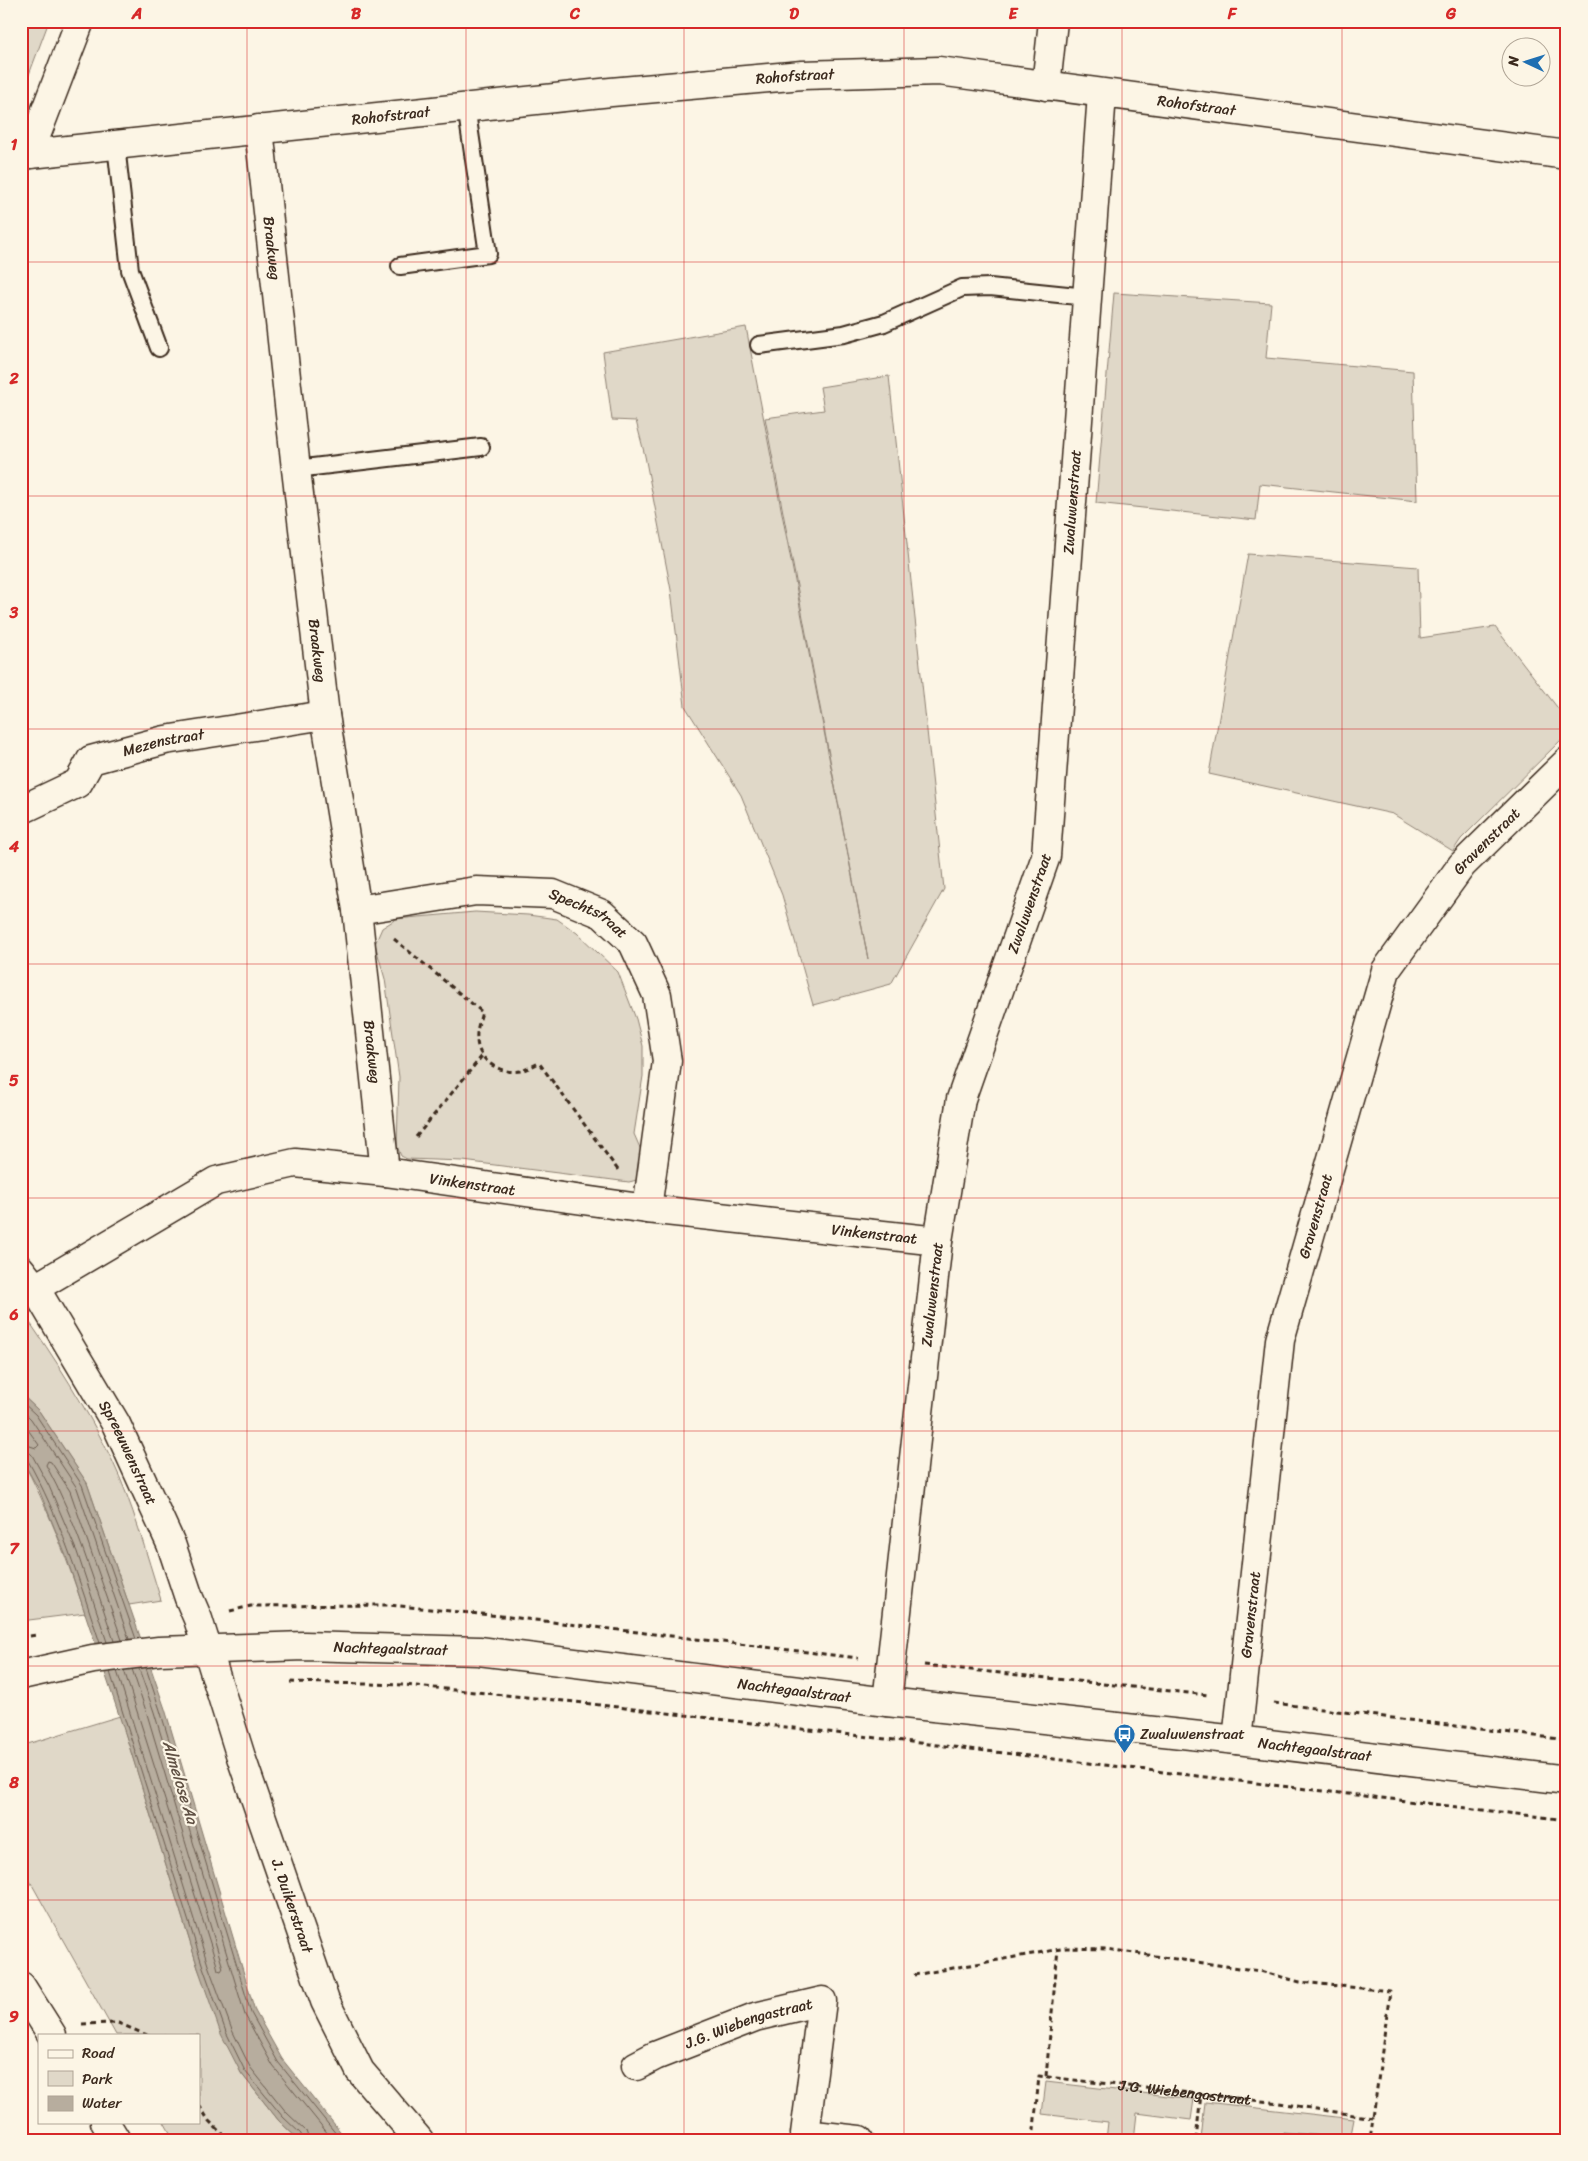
<svg xmlns="http://www.w3.org/2000/svg" width="1588" height="2161" viewBox="0 0 1588 2161" font-family="Sriracha,sans-serif">
<rect width="100%" height="100%" fill="#fcf5e5"/>
<filter id="ink" filterUnits="userSpaceOnUse"><feTurbulence type="fractalNoise" baseFrequency=".02" numOctaves="2"/><feDisplacementMap in="SourceGraphic" scale="10" xChannelSelector="R" yChannelSelector="G"/><feConvolveMatrix kernelMatrix="1 2 1 2 8 2 1 2 1" color-interpolation-filters="sRGB"/></filter>
<g filter="url(#ink)">
<!-- green -->
<path fill="#e0d8c8" stroke="#8e8173" d="M26 21H49L21 96V33Z
M1114 293 1271 303 1266 358 1413 371 1417 501 1260 484 1256 520 1096 503Z
M746 327 868 959 765 418 824 410 820 387 889 376 944 889 891 984 813 1005 782 895 741 795 685 706 671 590 645 456 636 421 612 420 603 352Z
M1248 554 1418 567 1420 638 1495 627 1567 720V734L1461 839 1453 851 1393 814 1209 774Z
M475 912 528 915 557 919 577 933 618 972 636 1019 643 1046V1076L634 1134 644 1157 637 1180 629 1182 463 1161 407 1159 401 1156 397 1146 399 1077 385 979 375 944 382 928 396 919Z
M21 1310C55 1358 86 1407 112 1460 133 1504 146 1553 161 1600L129 1605 87 1483 39 1411 21 1394Z
M21 1458C48 1507 67 1559 85 1613L21 1621Z
M120 1716 198 1968 241 2073 279 2121 299 2140H174L164 2122H199V2035H116L21 1865V1746Z
M1046 2082 1194 2099 1191 2120 1137 2113 1134 2140H1106L1108 2122 1042 2114Z
M1205 2102 1354 2119 1350 2140H1323V2136L1283 2132 1281 2140H1201Z"/>
<!-- water -->
<path fill="#b7ad9e" stroke="#85796b" d="M21 1394 39 1411 87 1483 165 1709 255 2011 282 2059 347 2140H299L279 2121 241 2073 221 2034 198 1968 126 1736 66 1556 39 1490 21 1458Z"/>
<g fill="none" stroke-linecap="round" stroke-linejoin="round">
<!-- shore -->
<path stroke="#6d5e51" stroke-width="1" d="M21 1401 36 1415 82 1485 136 1639
M21 1409 31 1419 77 1488 129 1639
M21 1420 39 1445 36 1448 21 1443
M21 1450 28 1451 32 1455 49 1486 77 1552 107 1642
M21 1457 27 1459C60 1517 79 1580 100 1643
M114 1641C94 1582 76 1520 46 1465L48 1461 51 1462 70 1491 122 1640
M146 1668 160 1710 251 2013 278 2062 341 2140
M139 1669 154 1712 245 2015 273 2066 333 2140
M124 1670 216 1962 218 1970 221 1971 223 1968 147 1714 132 1669
M117 1671 208 1965 232 2030 250 2067 287 2113 306 2131 309 2140
M110 1672 203 1967 226 2032 245 2071 283 2117 301 2134 302 2140"/>
<defs>
<path id="lane" d="M116 145 130 270 159 348
M400 266 488 254 466 106
M759 345 844 334 884 323 962 288 990 287 1087 297
M296 469 481 447"/>
<g id="street">
<path d="M1046 86 1053 21"/>
<path id="s2" d="M259 129 296 469 325 715 357 910 385 1172"/>
<path d="M29 154 80 21"/>
<path id="s3" d="M21 155 611 92 802 75 939 71 1567 155"/>
<path id="s4" d="M21 810 78 783 91 760 165 740 325 715"/>
<path id="s5" d="M357 910 476 891 553 894 602 914 633 943 657 995 667 1061 647 1209"/>
<path id="s6" d="M21 1270 35 1288 116 1424 171 1544 189 1598 198 1619 241 1757 325 2001 360 2071 419 2140"/>
<path id="s7" d="M35 1288 216 1181 295 1163 385 1172 647 1209 938 1241"/>
<path id="s8" d="M887 1702 938 1241 961 1099 1046 856 1102 94"/>
<path id="s9" d="M1237 1740 1280 1340 1386 970 1462 865 1567 762"/>
<path id="s10" d="M636 2066 655 2056 755 2017 822 2001 805 2134 859 2140"/>
</g>
<g id="secondary">
<path id="s11" d="M21 1675 93 1659 159 1651 304 1646 479 1651 887 1702 1237 1740 1567 1780"/>
<path d="M21 1986 52 2035"/>
<path d="M105 2122 116 2140"/>
</g>
</defs>
<!-- lane casing -->
<use href="#lane" stroke="#3b2a1e" stroke-width="20"/>
<!-- street casing -->
<use href="#street" stroke="#3b2a1e" stroke-width="31"/>
<!-- secondary casing -->
<use href="#secondary" stroke="#3b2a1e" stroke-width="31"/>
<!-- path -->
<g stroke="#3b2a1e" stroke-width="3" stroke-dasharray="5 4" stroke-linecap="butt">
<path d="M394 939 482 1012C480 1020 476 1030 477 1039 477 1060 500 1075 521 1071 527 1069 533 1066 539 1063L618 1170"/>
<path d="M416 1137 482 1056"/>
<path d="M230 1611 251 1606 389 1605 501 1616 858 1658"/>
<path d="M21 1637 38 1635"/>
<path d="M924 1665 1208 1695"/>
<path d="M290 1682 405 1685 575 1702 1567 1820"/>
<path d="M1274 1703 1567 1740"/>
<path d="M914 1975 1066 1948 1106 1949 1260 1971 1300 1982 1390 1991 1373 2118"/>
<path d="M82 2024 118 2023 147 2035"/>
<path d="M1046 2076 1058 1949"/>
<path d="M199 2105 209 2121 228 2140"/>
<path id="s1" d="M1033 2140 1039 2076 1279 2103 1373 2118 1370 2140"/>
<path d="M1196 2140 1201 2094"/>
</g>
<!-- lane -->
<use href="#lane" stroke="#fcf5e5" stroke-width="16"/>
<!-- street -->
<use href="#street" stroke="#fcf5e5" stroke-width="28"/>
<!-- secondary -->
<use href="#secondary" stroke="#fcf5e5" stroke-width="28"/>
</g>
</g>
<!-- grid -->
<path fill="none" stroke="#d62828" stroke-width="1" stroke-opacity="0.55" d="M247 21V2140M466 21V2140M684 21V2140M904 21V2140M1122 21V2140M1342 21V2140M21 262H1567M21 496H1567M21 729H1567M21 964H1567M21 1198H1567M21 1431H1567M21 1666H1567M21 1900H1567"/>
<!-- icons -->
<defs>
<symbol id="bus-pin" viewBox="-11 -11 22 30"><path d="M0 17L-7.5 6A9.5 9.5 0 1 1 7.5 6Z" fill="#1f6fb2" stroke="#fcf5e5"/><path d="M-5-6H5V4H4V6H2V4H-2V6H-4V4H-5ZM-3.5-4V0h7V-4ZM-3.5 1.2v1.5H-2V1.2ZM2 1.2v1.5H3.5V1.2Z" fill="#fff"/></symbol>
</defs>
<g fill-rule="evenodd">
<use href="#bus-pin" x="1112" y="1722" width="25" height="34"/>
</g>
<g text-anchor="middle" stroke-width="4.5" stroke-linejoin="round" paint-order="stroke">
<!-- street labels -->
<g font-size="15" fill="#3b2a1e" stroke="#fcf5e5">
<text dy="5" stroke="none"><textPath href="#s3" startOffset="778">Rohofstraat</textPath></text>
<text dy="5" stroke="none"><textPath href="#s3" startOffset="1182">Rohofstraat</textPath></text>
<text dy="5" stroke="none"><textPath href="#s3" startOffset="372">Rohofstraat</textPath></text>
<text dy="5" stroke="none"><textPath href="#s2" startOffset="120">Braakweg</textPath></text>
<text dy="5" stroke="none"><textPath href="#s8" startOffset="1220">Zwaluwenstraat</textPath></text>
<text dy="5" stroke="none"><textPath href="#s2" startOffset="525">Braakweg</textPath></text>
<text dy="5" stroke="none"><textPath href="#s4" startOffset="164">Mezenstraat</textPath></text>
<text dy="5" stroke="none"><textPath href="#s9" startOffset="951">Gravenstraat</textPath></text>
<text dy="5" stroke="none"><textPath href="#s8" startOffset="815">Zwaluwenstraat</textPath></text>
<text dy="5" stroke="none"><textPath href="#s5" startOffset="238">Spechtstraat</textPath></text>
<text dy="5" stroke="none"><textPath href="#s2" startOffset="930">Braakweg</textPath></text>
<text dy="5" stroke="none"><textPath href="#s7" startOffset="470">Vinkenstraat</textPath></text>
<text dy="5" stroke="none"><textPath href="#s9" startOffset="531">Gravenstraat</textPath></text>
<text dy="5" stroke="none"><textPath href="#s7" startOffset="875">Vinkenstraat</textPath></text>
<text dy="5" stroke="none"><textPath href="#s8" startOffset="410">Zwaluwenstraat</textPath></text>
<text dy="5" stroke="none"><textPath href="#s6" startOffset="212">Spreeuwenstraat</textPath></text>
<text dy="5" stroke="none"><textPath href="#s9" startOffset="126">Gravenstraat</textPath></text>
<text dy="5" stroke="none"><textPath href="#s11" startOffset="372">Nachtegaalstraat</textPath></text>
<text dy="5" stroke="none"><textPath href="#s11" startOffset="778">Nachtegaalstraat</textPath></text>
<text dy="5" stroke="none"><textPath href="#s11" startOffset="1302">Nachtegaalstraat</textPath></text>
<text dy="5" stroke="none"><textPath href="#s6" startOffset="695">J. Duikerstraat</textPath></text>
<text dy="5" stroke="none"><textPath href="#s10" startOffset="121">J.G. Wiebengastraat</textPath></text>
<text dy="5" stroke="none"><textPath href="#s1" startOffset="211">J.G. Wiebengastraat</textPath></text>
</g>
<!-- poi labels -->
<g font-size="15" fill="#3b2a1e" stroke="#fcf5e5" text-anchor="start">
<text x="1140" y="1739">Zwaluwenstraat</text>
</g>
<!-- water labels -->
<g font-size="16" font-style="italic" fill="#605144" stroke="#fcf5e5">
<text transform="translate(181 1782) rotate(73)" y="6">Almelose Aa</text>
</g>
</g>
<!-- margin -->
<rect width="1588" height="2161" fill="none" stroke="#fcf5e5" stroke-width="55"/>
<!-- legend -->
<rect x="38" y="2034" width="162" height="90" fill="#fcf5e5" stroke="#afa495"/>
<rect x="48" y="2050" width="25" height="8" fill="#fcf5e5" stroke="#afa495"/>
<text x="82" y="2058" font-size="15" fill="#3b2a1e">Road</text>
<rect x="48" y="2071" width="25" height="15" fill="#e0d8c8" stroke="#afa495"/>
<text x="82" y="2084" font-size="15" fill="#3b2a1e">Park</text>
<rect x="48" y="2096" width="25" height="15" fill="#b7ad9e" stroke="#afa495"/>
<text x="82" y="2108" font-size="15" fill="#3b2a1e">Water</text>
<!-- north arrow -->
<g transform="translate(1526 62) rotate(274)"><circle r="24" fill="#fcf5e5" stroke="#afa495"/>
<path d="M0-4L9 19L0 12L-9 19Z" fill="#1f6fb2"/>
<text y="-8" font-size="14" font-weight="bold" text-anchor="middle" fill="#3b2a1e">N</text>
</g>
<rect x="28" y="28" width="1532" height="2106" fill="none" stroke="#d62828" stroke-width="2"/>
<g font-size="16" text-anchor="middle" font-weight="bold" fill="#d62828">
<text x="137" y="19">A</text>
<text x="356" y="19">B</text>
<text x="575" y="19">C</text>
<text x="794" y="19">D</text>
<text x="1013" y="19">E</text>
<text x="1232" y="19">F</text>
<text x="1451" y="19">G</text>
<text x="14" y="150">1</text>
<text x="14" y="384">2</text>
<text x="14" y="618">3</text>
<text x="14" y="852">4</text>
<text x="14" y="1086">5</text>
<text x="14" y="1320">6</text>
<text x="14" y="1554">7</text>
<text x="14" y="1788">8</text>
<text x="14" y="2022">9</text>
</g>
</svg>
